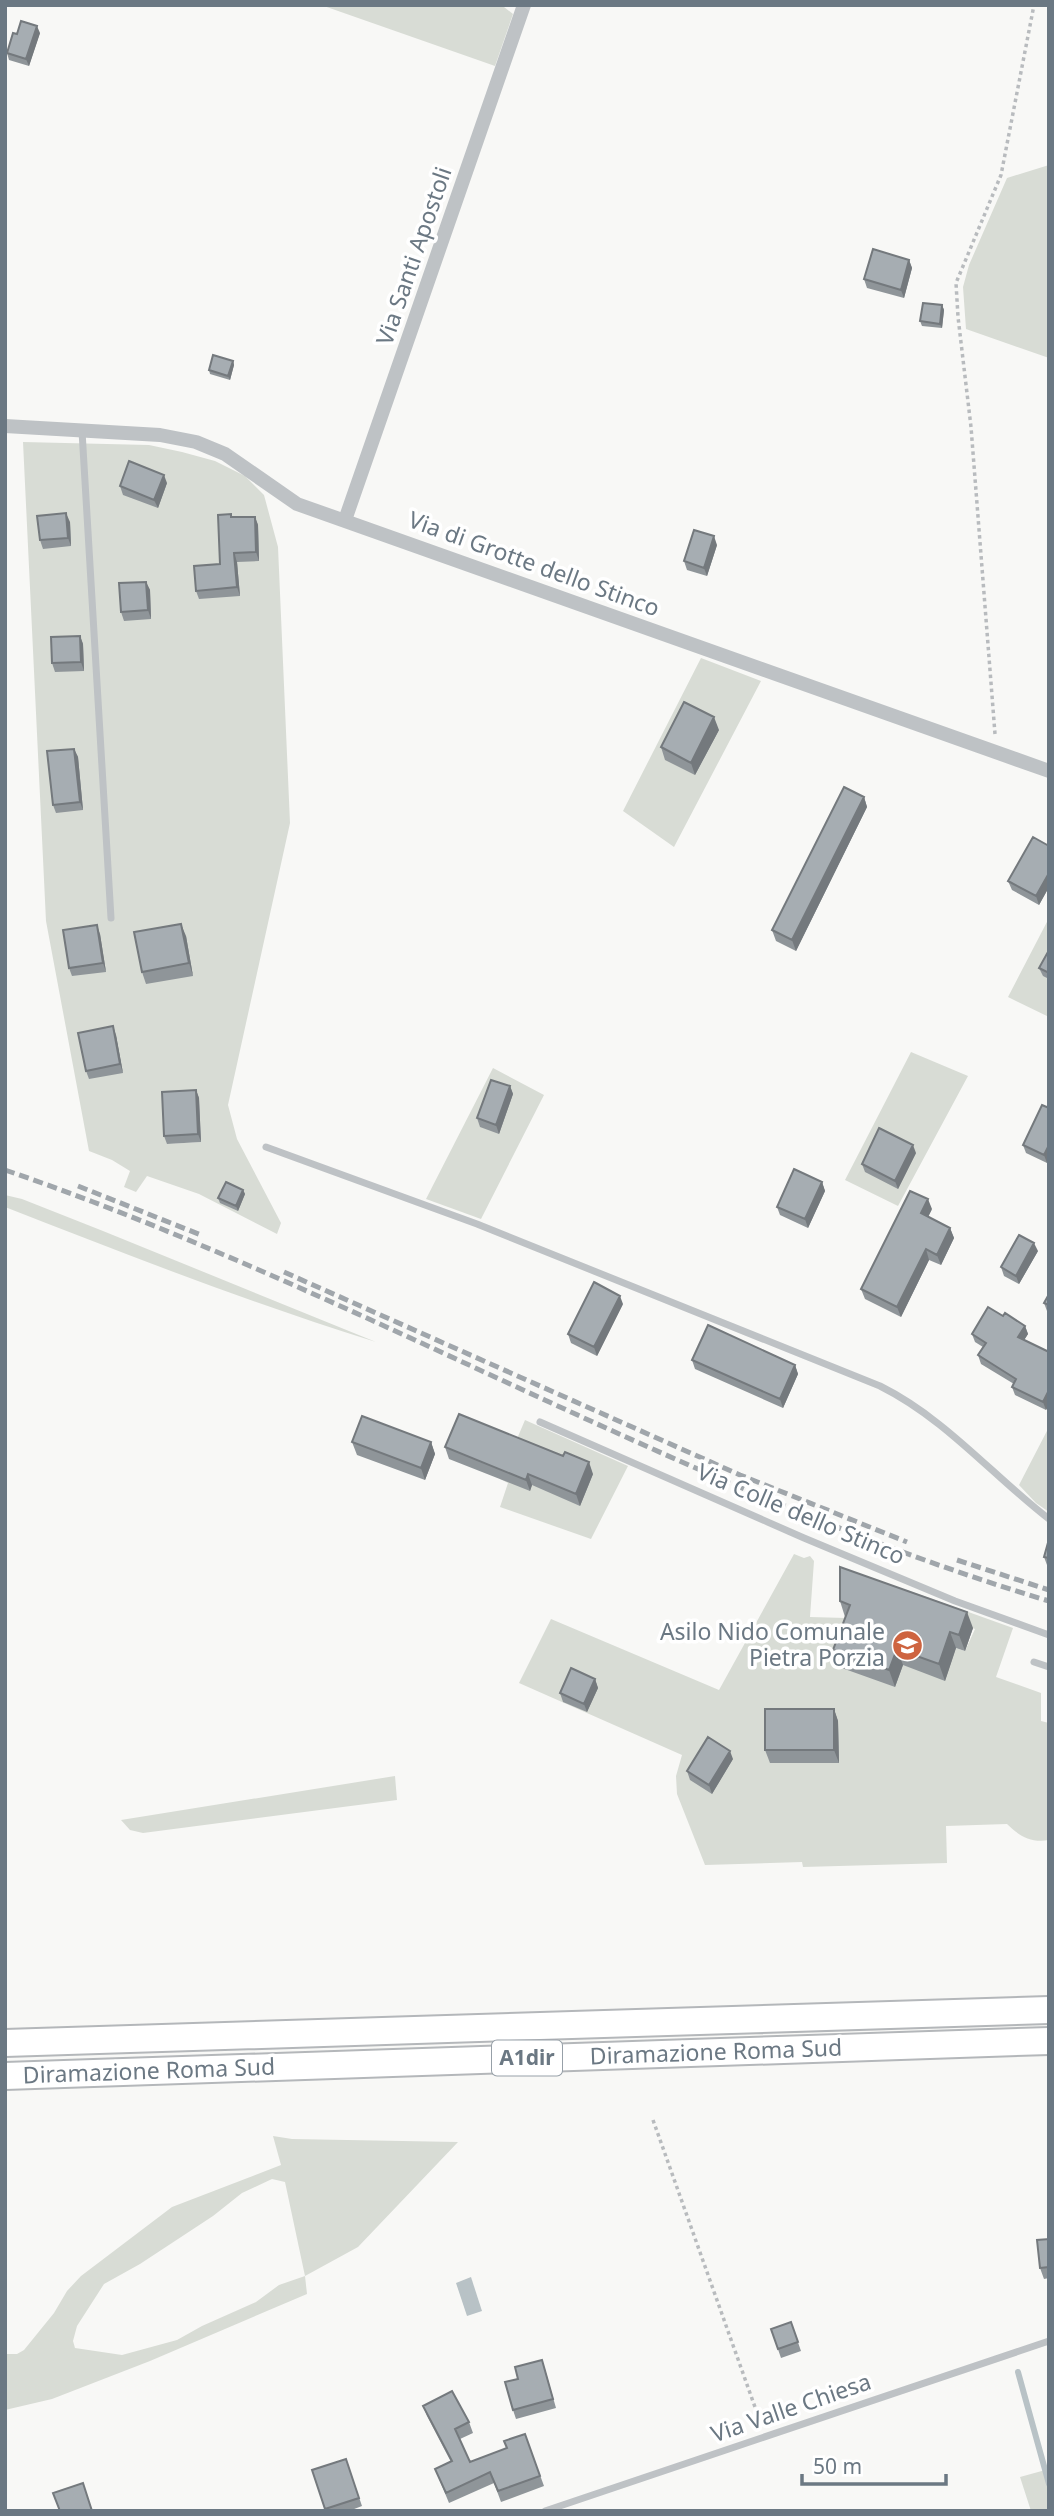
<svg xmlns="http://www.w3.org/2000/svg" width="1054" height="2516" viewBox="0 0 1054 2516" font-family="'Noto Sans',sans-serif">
<rect width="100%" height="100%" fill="#f8f8f6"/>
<!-- green -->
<path fill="#d8dcd5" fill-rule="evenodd" d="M321 5H505L504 7 513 14 495 66Z
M1049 165V358L966 329 963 287 969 265 1007 178Z
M23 442 149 445 182 452 215 461 245 476 264 495 278 547 290 823 228 1105 237 1139 281 1223 277 1234 199 1194 147 1176 136 1192 124 1187 130 1171 112 1160 89 1151 46 921ZM199 1098 201 1142 167 1144Z
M701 658 761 681 674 847 623 811Z
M1049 918V1017L1008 997Z
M911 1052 968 1076 898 1206 845 1180Z
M493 1068 544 1095 481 1219 426 1199Z
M5 1195 22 1199 103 1231 376 1342C250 1303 128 1255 5 1207Z
M525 1420 628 1466 591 1539 500 1507 508 1483 500 1479Z
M1049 1427V1512L1036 1503 1019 1485Z
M794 1554 804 1558 810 1556 814 1561 810 1617 846 1618 895 1686 907 1654 944 1680 956 1648 965 1651 975 1629 902 1603 907 1590 1013 1628 996 1677 1041 1693V1721L1049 1723V1840C1031 1843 1019 1836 1007 1824L946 1826 947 1863 803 1867 802 1862 705 1865 677 1794 676 1776 682 1755 519 1683 551 1619 719 1690Z
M395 1776 397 1800 143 1833 130 1830 121 1820Z
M273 2136 292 2139 458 2142 358 2247 305 2276 307 2294 150 2361 52 2399 5 2410V2354H17L24 2350 54 2313 67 2291 81 2276 172 2207 281 2165ZM272 2179 285 2182 305 2276 279 2285 256 2302 202 2326 177 2340 122 2355 75 2348 73 2341 77 2326 104 2284 140 2264 213 2216 242 2193Z
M1049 2469V2511H1031L1020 2477Z"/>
<!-- water -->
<path fill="#b8c2c6" d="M471 2277 482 2311 467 2316 456 2283Z"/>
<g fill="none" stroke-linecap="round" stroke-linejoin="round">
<!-- stream -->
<path stroke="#b8c2c6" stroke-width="6" d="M1018 2372 1049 2484"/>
<defs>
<path id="motorway" d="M5 2043 1049 2010
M5 2076 1049 2041"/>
</defs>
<!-- motorway casing -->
<use href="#motorway" stroke="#b4b7ba" stroke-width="30"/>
<!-- path -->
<path stroke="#b8bbbe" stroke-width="3.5" stroke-dasharray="3.5 3.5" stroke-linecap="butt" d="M995 734 971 427 958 317 956 283 1001 175 1034 5
M653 2120 761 2424"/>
<!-- service -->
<path stroke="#bec2c5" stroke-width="7" d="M82 431 111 918
M266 1147 477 1224 880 1386C946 1419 992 1475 1049 1519
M540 1422 804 1538 955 1601 1049 1635
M1034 1662 1049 1667
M545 2511 1049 2341"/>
<!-- minor -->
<path stroke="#bec2c5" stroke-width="14" d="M5 426 160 435 196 442 225 454 297 504 1049 771
M345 520 524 5"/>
<!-- motorway -->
<use href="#motorway" stroke="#fff" stroke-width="26"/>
<!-- rail -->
<path stroke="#a0a6ab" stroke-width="5" stroke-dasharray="10 5" stroke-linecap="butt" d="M5 1170C361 1292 687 1493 1049 1601
M78 1186 201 1235
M284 1272 740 1475 907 1542
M957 1560 1049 1590"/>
</g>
<!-- wall -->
<path fill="#8f9599" d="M40 33 29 66 9 60 7 53 17 34Z
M909 260 912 268 904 298 867 288 864 279Z
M942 305 944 310 942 328 922 326 920 321Z
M233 361 234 365 230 380 210 374 209 370Z
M167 483 158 508 123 495 120 486Z
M231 514 232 517H255L258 525 259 561 237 562 240 596 199 599 196 591 220 564Z
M70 522 71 546 43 549 40 540Z
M717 545 707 576 687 570 684 561Z
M146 582 150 590 151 619 124 621 121 612Z
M80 636 83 644 84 671 55 672 52 663Z
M719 730 695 775 665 760 661 747Z
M74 749 78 757 83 810 56 813 53 805Z
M864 797 867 807 796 951 776 941 772 930Z
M1049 846V887L1039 905 1012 890 1008 881Z
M100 934 106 972 72 976 69 968Z
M186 936 193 976 146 984 142 972Z
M1049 950V979L1043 976 1039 968Z
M116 1035 123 1073 89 1079 86 1071Z
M510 1086 513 1094 499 1134 480 1127 477 1118Z
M196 1090 199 1098 201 1142 167 1144 164 1136Z
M1049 1108V1159L1047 1163 1026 1153 1023 1145Z
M916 1153 898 1189 865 1172 862 1164Z
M822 1182 825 1191 808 1228 780 1215 777 1207Z
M243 1190 245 1194 238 1211 220 1203 218 1198Z
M932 1209 928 1217 950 1228 954 1238 941 1265 929 1260 901 1317 865 1299 861 1289Z
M1038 1251 1019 1284 1004 1276 1001 1267Z
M1049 1294V1312L1047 1311 1044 1303Z
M623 1304 597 1356 571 1343 568 1334Z
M1003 1316 1025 1326 1028 1334 1024 1340 1049 1352V1405L1046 1410 1015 1395 1012 1387 1014 1384 981 1364 978 1355 983 1347 975 1342 972 1334Z
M692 1360 795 1365 798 1374 783 1408 695 1369Z
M352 1442H431L435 1454 425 1480 357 1455Z
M445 1447 593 1474 580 1506 532 1485 530 1491 449 1459Z
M1049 1539V1566L1047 1565 1044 1557Z
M840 1601 973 1628 965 1651 956 1648 945 1681 903 1665 895 1687 839 1667 833 1650 845 1617Z
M595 1679 598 1688 587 1712 563 1702 560 1693Z
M834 1709 838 1721 839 1763H770L765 1750Z
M733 1759 712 1794 690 1780 687 1771Z
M1049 2239V2278L1044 2279 1040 2268Z
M791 2322 801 2351 781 2358 771 2329Z
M545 2369 556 2408 516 2419 513 2410 518 2379Z
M423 2406 469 2422 473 2433 460 2439 470 2462 507 2448 525 2434 544 2486 501 2502 494 2483 449 2503 435 2469 451 2462 427 2416Z
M346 2459 362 2506 349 2511H326L312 2470Z"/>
<!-- shaded-wall -->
<path fill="#74797d" d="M37 26 40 33 29 66 26 59Z
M909 260 912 268 904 298 901 290Z
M942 305 944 310 942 328 940 324Z
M233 361 234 365 230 380 228 376Z
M164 475 167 483 158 508 154 500Z
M66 513 70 522 71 546 68 538Z
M255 517 258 525 259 561 256 552Z
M714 536 717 545 707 576 704 568Z
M234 553 237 562 240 596 237 587Z
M146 582 150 590 151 619 148 610Z
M80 636 83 644 84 671 81 662Z
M714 717 719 730 695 775 691 763Z
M74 749 78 757 83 810 80 802Z
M864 797 867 807 796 951 792 940Z
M1049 873V887L1039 905 1036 896Z
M181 924 186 936 193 976 189 963Z
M97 925 100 934 106 972 103 963Z
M113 1026 116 1035 123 1073 120 1064Z
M510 1086 513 1094 499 1134 496 1125Z
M196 1090 199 1098 201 1142 198 1134Z
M913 1145 916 1153 898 1189 895 1181Z
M1049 1145V1159L1047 1163 1044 1155Z
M822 1182 825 1191 808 1228 805 1219Z
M243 1190 245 1194 238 1211 236 1206Z
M928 1199 932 1209 925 1223 921 1213Z
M950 1228 954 1238 941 1265 937 1255Z
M1034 1243 1038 1251 1019 1284 1016 1276Z
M926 1249 929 1260 901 1317 897 1307Z
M620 1296 623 1304 597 1356 594 1347Z
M1025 1326 1028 1334 1021 1345 1018 1337Z
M795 1365 798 1374 783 1408 780 1399Z
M1049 1390V1405L1046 1410 1043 1402Z
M431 1442 435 1454 425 1480 421 1468Z
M589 1462 593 1474 580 1506 576 1494Z
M528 1474 532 1485 530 1491 526 1480Z
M967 1612 973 1628 965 1651 959 1635Z
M950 1632 956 1648 945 1681 939 1664Z
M897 1649 903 1665 895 1687 889 1670Z
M595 1679 598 1688 587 1712 584 1704Z
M834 1709 838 1721 839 1763 834 1750Z
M730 1751 733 1759 712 1794 709 1785Z"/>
<!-- building -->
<path fill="#a6adb2" stroke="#74797d" stroke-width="2" d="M21 21 37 26 26 59 7 53 13 33 17 34Z
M873 249 909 260 901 290 864 279Z
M923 303 942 305 940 324 920 321Z
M213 355 233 361 228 376 209 370Z
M129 461 164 475 154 500 120 486Z
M66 513 68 538 40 540 37 516Z
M231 514V517H255L256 552 234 553 237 587 196 591 194 566 220 564 218 515Z
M694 530 714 536 704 568 684 561Z
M146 582 148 610 121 612 119 583Z
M80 636 81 662 52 663 51 637Z
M684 702 714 717 691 763 661 747Z
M74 749 80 802 53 805 47 751Z
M844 787 864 797 792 940 772 930Z
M1033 837 1049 846V873L1036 896 1008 881Z
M181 924 189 963 142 972 134 932Z
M97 925 103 963 69 968 63 930Z
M1049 950V973L1039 968Z
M113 1026 120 1064 86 1071 78 1033Z
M491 1080 510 1086 496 1125 477 1118Z
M196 1090 198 1134 164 1136 162 1092Z
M1042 1105 1049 1108V1145L1044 1155 1023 1145Z
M879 1128 913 1145 895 1181 862 1164Z
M794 1169 822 1182 805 1219 777 1207Z
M226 1182 243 1190 236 1206 218 1198Z
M910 1191 928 1199 921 1213 950 1228 937 1255 926 1249 897 1307 861 1289Z
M1019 1235 1034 1243 1016 1276 1001 1267Z
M594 1282 620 1296 594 1347 568 1334Z
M1049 1294V1305L1044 1303Z
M988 1307 1003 1316 1005 1313 1025 1326 1018 1337 1049 1352V1390L1043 1402 1012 1387 1016 1379 978 1355 986 1343 972 1334Z
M708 1325 795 1365 780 1399 692 1360Z
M459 1414 563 1456 565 1452 589 1462 576 1494 528 1474 526 1480 445 1447Z
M362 1416 431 1442 421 1468 352 1442Z
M1049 1539V1558L1044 1557Z
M840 1567 967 1612 959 1635 950 1632 939 1664 897 1649 889 1670 833 1650 850 1605 840 1601Z
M571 1668 595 1679 584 1704 560 1693Z
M765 1709H834V1750H765Z
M708 1737 730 1751 709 1785 687 1771Z
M1049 2239V2267L1040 2268 1037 2240Z
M791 2322 798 2342 778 2349 771 2329Z
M542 2360 553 2399 513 2410 505 2382 518 2379 515 2367Z
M452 2391 469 2422 455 2429 470 2462 507 2448 504 2441 525 2434 540 2476 498 2491 490 2472 446 2493 435 2469 452 2461 423 2406Z
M346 2459 359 2498 325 2509 312 2470Z
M83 2483 92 2511H60L53 2493Z"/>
<!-- icons -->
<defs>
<symbol id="school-disc" viewBox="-11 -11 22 22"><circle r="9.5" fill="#ce6440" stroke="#fff"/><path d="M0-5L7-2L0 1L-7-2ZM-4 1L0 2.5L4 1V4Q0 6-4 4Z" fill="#fff"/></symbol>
</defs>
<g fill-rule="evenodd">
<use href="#school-disc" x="890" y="1628" width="35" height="35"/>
</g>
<g text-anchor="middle" stroke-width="7" stroke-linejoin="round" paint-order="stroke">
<!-- shield labels -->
<rect fill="#fff" stroke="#97a0a8" stroke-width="2" x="492" y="2040.5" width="70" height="35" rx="5"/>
<g font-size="21" font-weight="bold" fill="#6b7883">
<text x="527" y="2065">A1dir</text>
</g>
<!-- street labels -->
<g font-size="23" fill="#6b7883" stroke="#fff">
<text transform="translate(414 256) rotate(-71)" y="8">Via Santi Apostoli</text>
<text transform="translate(534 564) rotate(20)" y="8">Via di Grotte dello Stinco</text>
<text transform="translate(801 1514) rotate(23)" y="8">Via Colle dello Stinco</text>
<text transform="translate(716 2052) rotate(-2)" y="8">Diramazione Roma Sud</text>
<text transform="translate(149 2071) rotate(-2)" y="8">Diramazione Roma Sud</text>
<text transform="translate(791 2408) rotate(-19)" y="8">Via Valle Chiesa</text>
</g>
<!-- poi labels -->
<g font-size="23" fill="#6b7883" stroke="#fff" text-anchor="end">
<text x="885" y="1640">Asilo Nido Comunale<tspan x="885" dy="26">Pietra Porzia</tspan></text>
</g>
</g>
<!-- border -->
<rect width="1054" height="2516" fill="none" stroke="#6b7883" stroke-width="14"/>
<!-- scale -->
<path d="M802 2474v10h144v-10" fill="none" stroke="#6b7883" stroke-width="3.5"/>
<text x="813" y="2474" font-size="21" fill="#6b7883" stroke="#ffffff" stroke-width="5" paint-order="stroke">50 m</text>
</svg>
